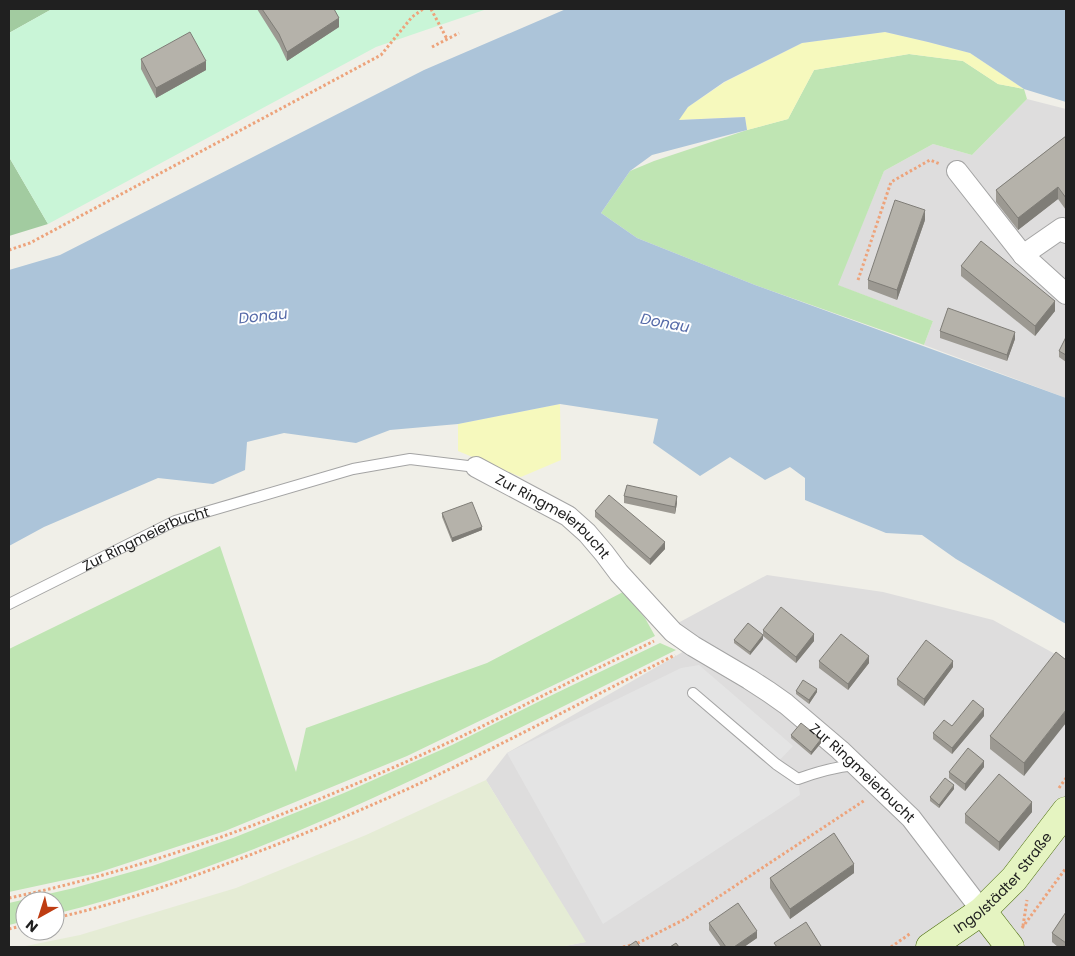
<svg xmlns="http://www.w3.org/2000/svg" width="1075" height="956" viewBox="0 0 1075 956" font-family="Poppins,sans-serif">
<rect width="100%" height="100%" fill="#f0efe8"/>
<!-- residential -->
<path fill="#dedddd" d="M1027 99 1066 109V398L924 345 933 321 837 285 884 171 933 144 972 155Z
M767 575 883 592 993 620 1066 660V947H560L585 942 486 780 507 753 693 646 678 623Z"/>
<!-- farmland -->
<path fill="#e5ecd5" d="M486 780 586 942 560 947H21L80 935 236 888 366 835Z"/>
<!-- grass -->
<path fill="#bfe5b3" d="M909 54 963 61 998 84 1024 89 1027 99 972 155 933 144 884 171 838 285 933 321 924 345 755 285 637 238 601 213 630 171 654 161 747 130 788 119 814 70Z
M220 546 296 772 306 728 487 663 623 592 645 618 655 636 407 756 225 831 97 873 9 892V649Z
M660 643 676 650C588 694 501 738 412 780 297 834 179 883 55 914V901H25V921L9 925V903L74 888 152 866 233 838 344 793 452 745 548 697Z"/>
<!-- forest -->
<path fill="#a2cba0" d="M9 9H52L9 33Z
M9 157 48 224 9 236Z"/>
<!-- sand -->
<path fill="#f6f9bd" d="M885 32 928 42 970 53 1024 89 998 84 963 61 909 54 814 70 788 119 747 130 745 117 678 120 688 107 725 82 802 43Z
M560 404 561 460 521 477 458 451V424Z"/>
<!-- park -->
<path fill="#c9f5d7" d="M52 9H487L376 47 48 224 9 157V33Z"/>
<!-- parking -->
<path fill="#e4e4e4" d="M699 665 793 746 776 764 798 779 800 795 603 924 507 753 681 668Z"/>
<!-- water -->
<path fill="#acc4d9" d="M566 9H1066V102L1024 89 970 53 928 42 885 32 802 43 724 82 688 107 679 120 745 117 747 130 652 155 630 171 601 213 637 238 755 285 1066 398V624L956 559 922 535 886 533 805 500V478L790 467 765 480 730 457 700 476 653 443 658 419 560 404 458 424 390 430 356 443 284 433 247 442 245 470 213 484 158 478 44 527 9 546V270L60 255 424 70Z"/>
<g fill="none" stroke-linecap="round" stroke-linejoin="round">
<defs>
<g id="lane">
<path id="s1" d="M9 604 175 521 353 469 410 459 476 467"/>
<path d="M693 693 776 764 798 779C817 772 835 767 855 765"/>
</g>
<g id="street">
<path d="M957 171 1023 255"/>
<path d="M1066 233 1062 228 1023 255 1066 294"/>
<path id="s2" d="M476 467 568 516 587 533 604 553 619 573 673 632 693 646 749 679 769 692 786 704 840 750 911 818 982 911"/>
</g>
<g id="secondary">
<path d="M982 911 1010 947"/>
<path id="s3" d="M930 947 982 911 1014 879 1066 811"/>
</g>
</defs>
<!-- lane casing -->
<use href="#lane" stroke="#a4a4a4" stroke-width="12"/>
<!-- street casing -->
<use href="#street" stroke="#a4a4a4" stroke-width="22"/>
<!-- secondary casing -->
<use href="#secondary" stroke="#4d6f0f" stroke-width="29"/>
<!-- path -->
<path stroke="#eda37b" stroke-width="3" stroke-dasharray="2.5 2.5" stroke-linecap="butt" d="M431 9 447 39
M432 47 459 33
M9 250 30 243 381 55 412 17 423 9
M858 280 891 182 930 160 940 164
M1059 788 1066 778
M9 898C163 866 311 806 454 740 490 723 526 704 562 686 593 670 624 656 654 641
M55 918C119 904 181 881 242 858 305 834 367 808 427 780 511 740 592 697 675 655
M1023 926 1027 900
M1022 928 1066 868
M9 929 25 925
M623 947 636 944 685 919 865 800
M891 947 911 933"/>
<!-- lane -->
<use href="#lane" stroke="#fff" stroke-width="10"/>
<!-- street -->
<use href="#street" stroke="#fff" stroke-width="20"/>
<!-- secondary -->
<use href="#secondary" stroke="#e5f4c1" stroke-width="28"/>
</g>
<!-- wall -->
<path fill="#9c9992" d="M257 9H334L339 27 287 61 279 44Z
M141 59 206 70 156 98 141 69Z
M1066 136V210L1058 199 1018 230 996 202V190Z
M925 220 897 300 868 289V280Z
M961 266 1055 311 1035 336 961 276Z
M940 331 1015 339 1007 361 940 338Z
M1066 337V362L1059 357V351Z
M624 496 677 503 675 514 624 503Z
M595 511 665 549 650 565 595 517Z
M442 513 482 530 452 542 442 517Z
M763 630 814 641 796 663 763 636V639L750 655 734 643V640L763 635Z
M1066 660 1024 776 990 749V736Z
M819 661 869 663 848 690 819 668Z
M953 667 924 706 897 685V679Z
M796 691 817 692 809 704 796 694Z
M984 716 952 754 933 739V733L952 726Z
M791 735 821 743 811 755 791 738Z
M984 767 965 791 949 778V772Z
M954 789 939 808 930 801V797Z
M1032 812 999 851 965 823V814Z
M854 873 790 919 770 888V878Z
M1066 912V947H1058L1052 942V933Z
M709 923 757 938 744 947H721L709 930Z"/>
<!-- shaded-wall -->
<path fill="#7f7d77" d="M339 18V27L287 61V52Z
M206 61V70L156 98V88Z
M1058 187V199L1018 230V218Z
M925 210V220L897 300V290Z
M1055 301V311L1035 336V326Z
M1015 332V339L1007 361V355Z
M677 496V503L675 514V507Z
M482 527V530L452 542V538Z
M665 542V549L650 565V559Z
M814 634V641L796 663V657Z
M763 635V639L750 655V652Z
M869 656V663L848 690V684Z
M953 661V667L924 706V699Z
M817 689V692L809 704V700Z
M984 709V716L952 754V748Z
M1066 710V723L1024 776V763Z
M821 739V743L811 755V752Z
M984 761V767L965 791V784Z
M954 785V789L939 808V805Z
M1032 802V812L999 851V842Z
M854 864V873L790 919V909Z
M757 931V938L744 947H734Z"/>
<!-- building -->
<path fill="#b5b2aa" stroke="#7f7d77" d="M262 9H334L339 18 287 52 279 34Z
M190 32 206 61 156 88 141 59Z
M1066 136V198L1058 187 1018 218 996 190Z
M895 200 925 210 897 290 868 280Z
M981 241 1055 301 1035 326 961 266Z
M948 308 1015 332 1007 355 940 331Z
M1066 337V355L1059 351Z
M627 485 677 496 675 507 624 496Z
M609 495 665 542 650 559 595 511Z
M472 502 482 527 452 538 442 513Z
M781 607 814 634 796 657 763 630Z
M748 623 763 635 750 652 734 640Z
M841 634 869 656 848 684 819 661Z
M926 640 953 661 924 699 897 679Z
M1056 652 1066 660V710L1024 763 990 736Z
M803 680 817 689 809 700 796 691Z
M973 700 984 709 952 748 933 733 944 720 952 726Z
M801 723 821 739 811 752 791 735Z
M968 748 984 761 965 784 949 772Z
M999 774 1032 802 999 842 965 814Z
M945 778 954 785 939 805 930 797Z
M834 833 854 864 790 909 770 878Z
M738 903 757 931 734 947H726L709 923Z
M1066 912V943L1052 933Z
M806 922 821 946 819 947H777L774 943Z
M636 941 640 947H627Z
M676 943 679 947H670Z"/>
<g text-anchor="middle" stroke-width="4" stroke-linejoin="round" paint-order="stroke">
<!-- street labels -->
<g font-size="14" fill="#202020" stroke="#fff">
<text dy="5" stroke="none"><textPath href="#s2" startOffset="92">Zur Ringmeierbucht</textPath></text>
<text dy="5" stroke="none"><textPath href="#s1" startOffset="152">Zur Ringmeierbucht</textPath></text>
<text dy="5" stroke="none"><textPath href="#s2" startOffset="498">Zur Ringmeierbucht</textPath></text>
<text dy="5" stroke="none"><textPath href="#s3" startOffset="98">Ingolstädter Straße</textPath></text>
</g>
<!-- water labels -->
<g font-size="15" font-style="italic" fill="#556aa8" stroke="#fff">
<text transform="translate(263 316) rotate(-6)" y="5">Donau</text>
<text transform="translate(665 323) rotate(11)" y="5">Donau</text>
</g>
</g>
<!-- border -->
<rect width="1075" height="956" fill="none" stroke="#202020" stroke-width="20"/>
<!-- north arrow -->
<g transform="translate(40 916) rotate(219)"><circle r="24" fill="#ffffff" stroke="#a6a6a6"/>
<path d="M0-4L9 19L0 12L-9 19Z" fill="#be3c12"/>
<text y="-8" font-size="14" font-weight="bold" text-anchor="middle" fill="#202020">N</text>
</g>
</svg>
